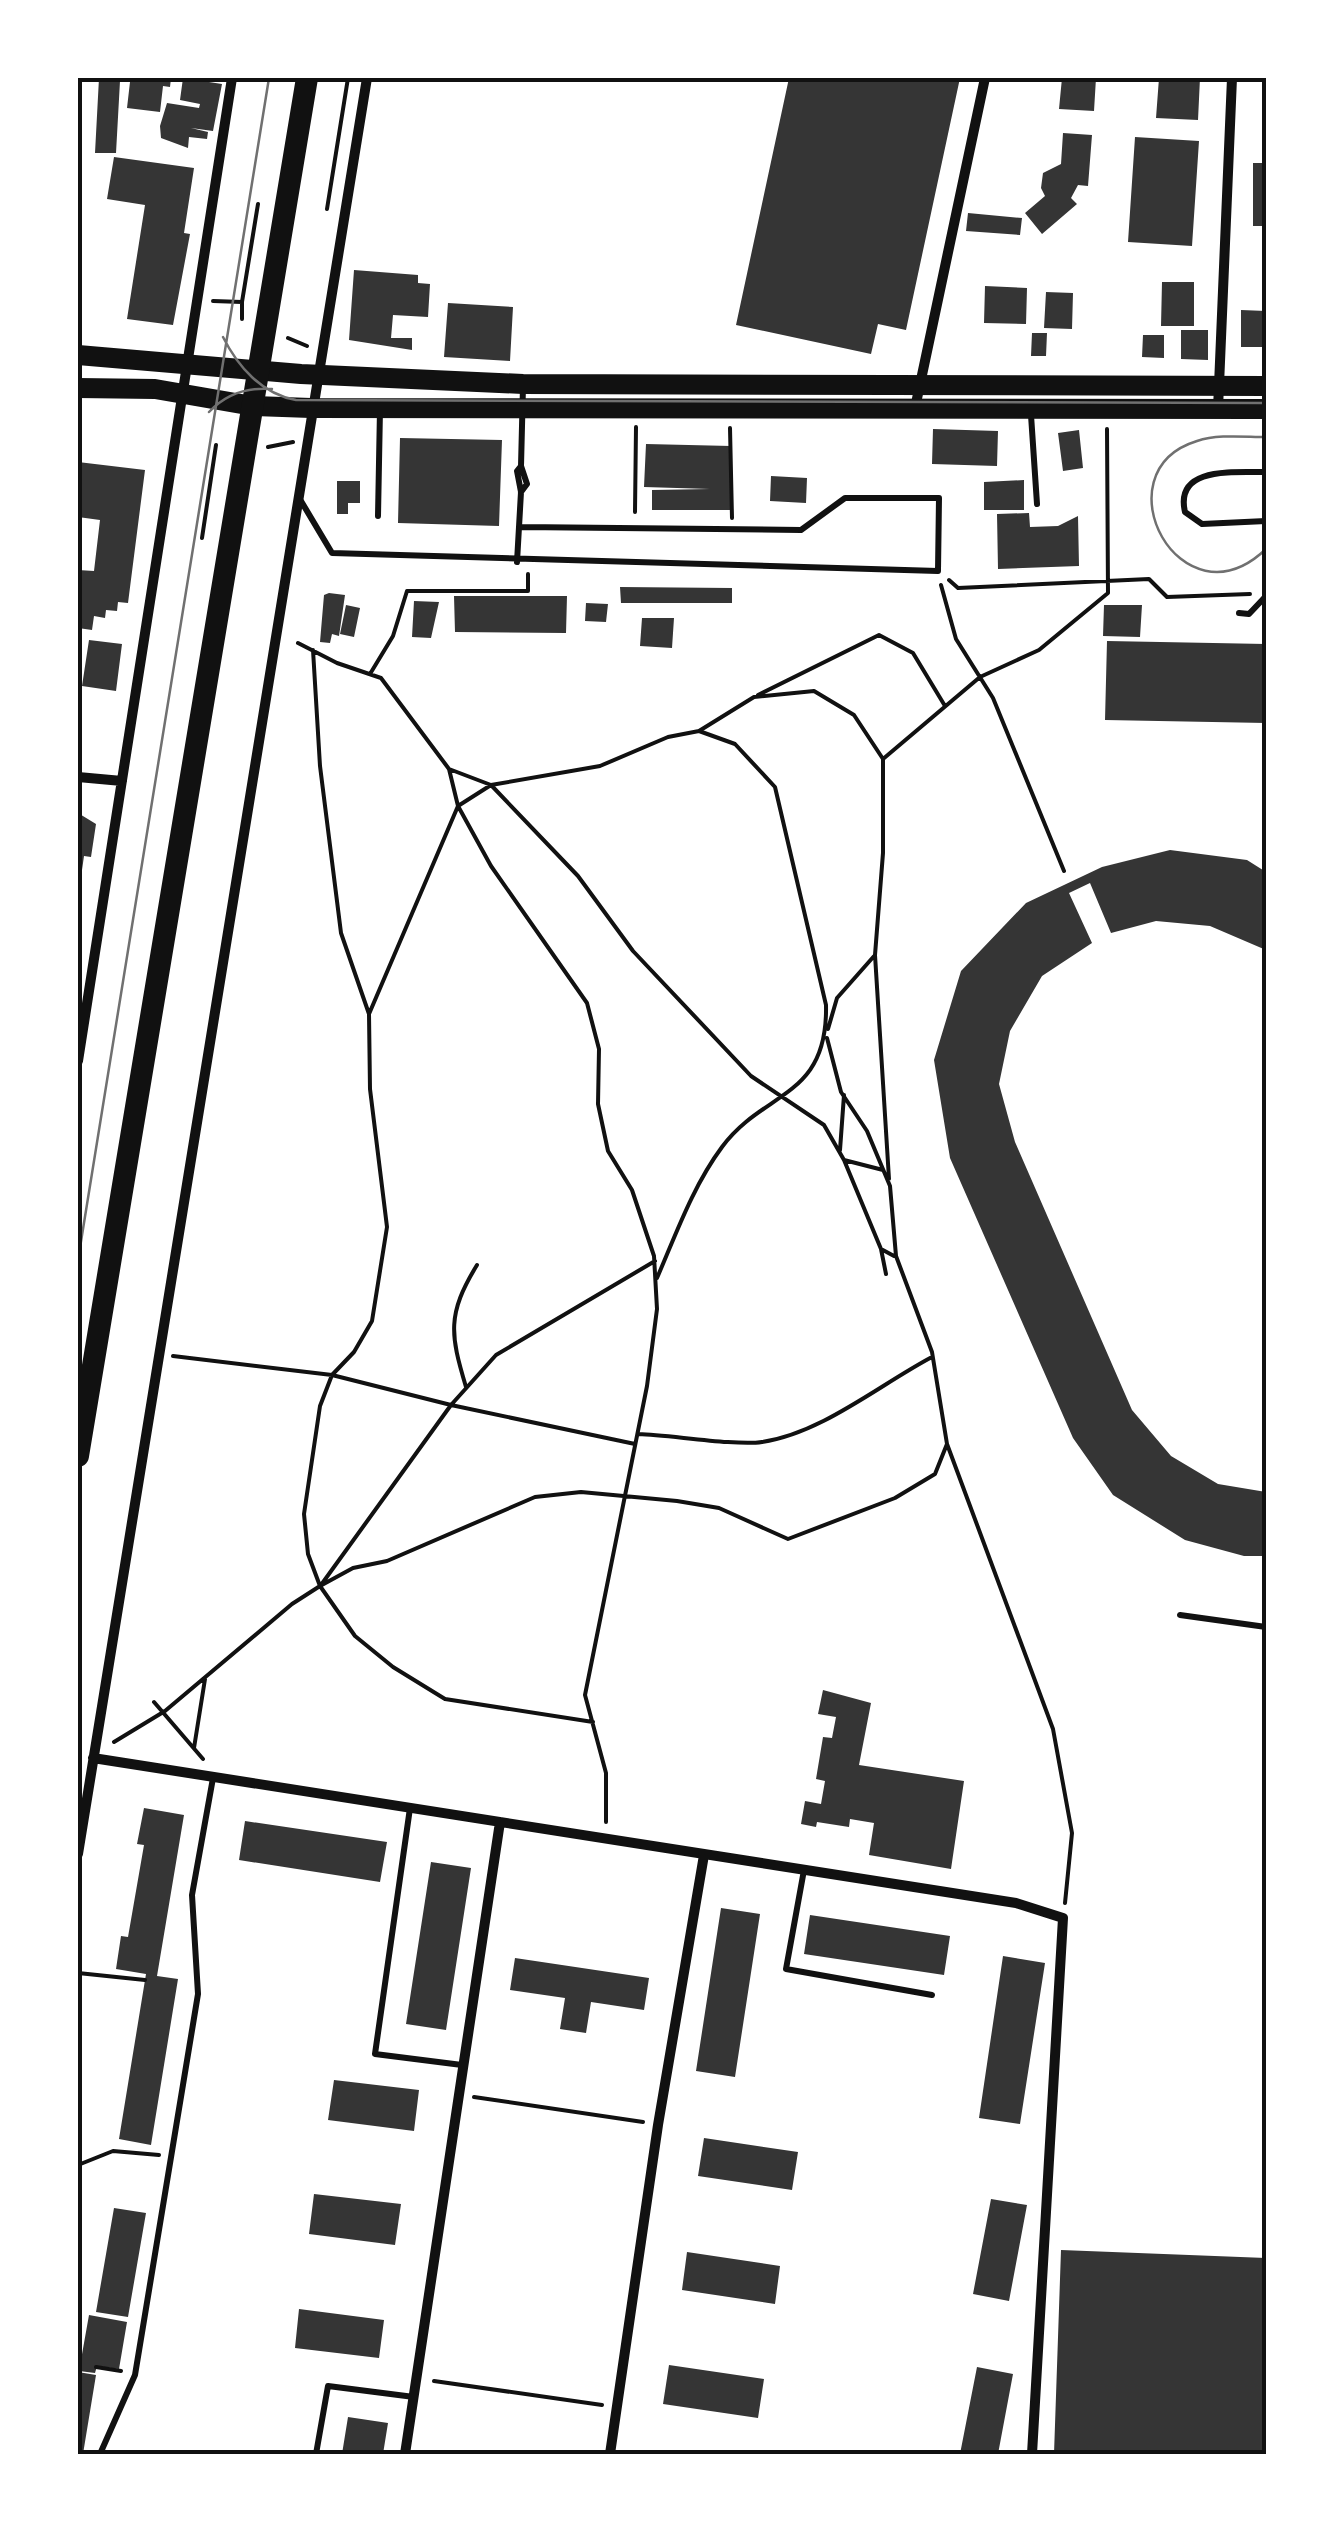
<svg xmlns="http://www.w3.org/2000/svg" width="1344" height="2532" viewBox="0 0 1344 2532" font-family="'DM Sans',sans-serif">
<rect width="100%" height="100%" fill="#fff"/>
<!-- building -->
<path fill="#353535" d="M99 78H171L170 87 163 86 160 112 127 108 130 82 120 81 116 153H95Z
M183 78 222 84 213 131 191 128 208 132 207 139 189 137 188 148 161 138 160 126 167 103 199 108 200 104 180 100Z
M789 78H960L906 330 878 324 871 354 736 325Z
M1062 78H1096L1094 111 1059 109Z
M1159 78H1200L1198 120 1156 118Z
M1063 133 1092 135 1088 186 1078 185 1071 198 1077 204 1042 234 1025 213 1045 196 1041 188 1043 173 1061 164Z
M1135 137 1199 141 1192 246 1128 242Z
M114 157 194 168 184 233 190 234 173 325 127 319 145 205 107 199Z
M1253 163H1266V226H1253Z
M968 213 1022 218 1020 235 966 231Z
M354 270 418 275V283L430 284 428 317 393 315 391 338H412V350L349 340Z
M1162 282H1194V326H1161Z
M985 286 1027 288 1026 324 984 323Z
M1046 292 1073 293 1072 329 1044 328Z
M448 303 513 307 510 361 444 357Z
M1241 310 1266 311V347H1241Z
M1181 330H1208V360L1181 359Z
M1032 333H1047L1046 356H1031Z
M1143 335H1164V358L1142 357Z
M933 429 998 431 997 466 932 464Z
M1079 430 1083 468 1063 471 1058 433Z
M400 438 502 440 499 526 398 523Z
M646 444 731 446V510H652V490L710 489 644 487Z
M78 462 145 470 128 603 118 602 117 611 106 610 105 618 94 616 92 630 78 628V570L94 571 100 520 78 517Z
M771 476 807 478 806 503 770 501Z
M1024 480V510H984V482Z
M337 481H360V503H348V514H337Z
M1029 513 1030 527 1058 526 1078 516 1079 566 998 569 997 514Z
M620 587 732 588V603H621Z
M329 593 345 595 339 636 332 634 330 643 320 642 324 595Z
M454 596H567L566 633 455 632Z
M414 601 439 602 431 638 412 637Z
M586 603 608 604 606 622 585 621Z
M346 605 360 608 354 637 340 634Z
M1104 605H1142L1140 637 1103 636Z
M642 618H674L672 648 640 646Z
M89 640 122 644 116 691 82 686Z
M1107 641 1266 644V723L1105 720Z
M78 813 96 824 91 857 84 856 80 884Z
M1170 850 1247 860 1266 872V950L1210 926 1156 921 1111 933 1090 883 1069 893 1092 943 1042 976 1010 1031 999 1084 1015 1142 1132 1410 1171 1456 1218 1484 1266 1492V1556H1244L1185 1540 1113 1495 1073 1438 950 1158 934 1060 961 971 1026 903 1102 867Z
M823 1690 871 1703 859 1765 964 1781 951 1869 869 1855 874 1823 850 1819 849 1827 817 1822 816 1827 801 1824 805 1801 821 1804 825 1781 816 1779 823 1737 832 1738 836 1717 818 1714Z
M144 1808 184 1815 157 1976 178 1979 151 2145 119 2139 146 1974 116 1969 121 1936 128 1937 144 1845 137 1844Z
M245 1821 387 1842 380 1882 239 1860Z
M431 1862 471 1868 446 2030 406 2024Z
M721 1908 760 1914 735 2077 696 2071Z
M810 1915 950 1936 944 1975 804 1954Z
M1003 1956 1045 1963 1020 2124 979 2118Z
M515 1958 649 1978 644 2010 591 2002 586 2033 560 2029 565 1998 510 1990Z
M334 2080 419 2090 414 2131 328 2120Z
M704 2138 798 2152 792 2190 698 2176Z
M314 2194 401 2204 395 2245 309 2234Z
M991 2199 1027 2205 1009 2301 973 2294Z
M114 2208 146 2213 128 2317 96 2312Z
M1061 2250 1266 2258V2454H1054Z
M687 2252 780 2266 775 2304 682 2290Z
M299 2309 384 2320 379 2358 295 2348Z
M89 2315 127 2322 119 2369 97 2366 95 2373 79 2371Z
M669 2365 764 2379 758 2418 663 2404Z
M977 2367 1013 2374 998 2454H960Z
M78 2372 96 2375 83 2454H78Z
M348 2417 388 2423 383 2454H342Z"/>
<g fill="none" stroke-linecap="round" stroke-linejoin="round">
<!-- path -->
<path stroke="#111" stroke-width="4" d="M327 209 348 78
M213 301 242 302V319
M242 302 258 204
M288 338 307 346
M730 428 732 518
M268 447 293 442
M635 512 636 427
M202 538 216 445
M949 580 958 588 1149 579 1167 597 1250 594
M941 585 956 639 993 698 1064 871
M298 643 337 663 381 678 449 769 458 806 491 866 587 1003 599 1049 598 1104 608 1151 632 1190 654 1256 657 1309 647 1386 585 1695 606 1773V1822
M313 650 320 766 341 933 369 1014
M370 674 393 636 407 591H528V574
M758 695 879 635 913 653 945 706
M699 731 754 697 814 691 854 715 883 759V853L875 955 837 998 828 1029
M883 759 980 677 1039 650 1108 593 1107 429
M449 769 491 785 578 876 633 951 751 1076 824 1125 844 1160 881 1249 894 1256
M875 955 889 1179
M840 1150 844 1095
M844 1160 883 1170
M881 1249 886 1274
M173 1356 332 1375 451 1405 496 1355 655 1261
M466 1387C450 1334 447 1314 477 1265
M639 1434C670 1435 736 1446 762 1442 822 1433 879 1385 932 1357
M947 1444 1053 1729 1072 1833 1065 1903
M321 1585 451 1405 635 1444
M154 1702 203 1759
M593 1722 445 1699 393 1667 355 1636 320 1586 308 1554 304 1514 320 1406 332 1375 354 1352 372 1321 387 1227 370 1089 369 1014 458 806 491 785 600 766 668 737 699 731 735 744 775 787 826 1005C828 1099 764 1090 722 1147 693 1186 676 1234 657 1278
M114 1742 165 1711 292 1604 320 1586 353 1568 387 1561 535 1497 581 1492 677 1501 719 1508 788 1539 895 1498 935 1474 947 1444 932 1352 896 1256 890 1186 867 1131 841 1092 827 1038
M78 1744 80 1729
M194 1748 205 1679
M78 1973 145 1980
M474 2097 643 2122
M78 2165 113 2151 159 2155
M78 2363H80
M96 2367 121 2371
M434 2381 602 2405"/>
<!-- service -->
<path stroke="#111" stroke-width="6" d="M1031 415 1037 504
M521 466 527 484 521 492
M1266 472C1237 473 1174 465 1185 512L1202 524 1266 521
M301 501 332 553 938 571 939 498H845L801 530 521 527
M378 516 380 409
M517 562 521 492 517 471 521 466 523 386
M1239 613 1249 614 1266 596
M1180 1615 1266 1627
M410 1808 375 2054 462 2065
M804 1870 786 1969 932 1995
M100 2454 135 2375 198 1994 192 1895 213 1778
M316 2454 328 2386 414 2397"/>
<!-- minor -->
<path stroke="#111" stroke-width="10" d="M915 408 985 78
M1218 409 1232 78
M78 777 122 781
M78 1061 232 78
M93 1758 1016 1903 1063 1918 1032 2454
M78 1854 367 78
M405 2454 500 1822
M610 2454 658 2125 704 1855"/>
<!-- secondary -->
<path stroke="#111" stroke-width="20" d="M78 355 301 374 523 384 1266 386
M78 388 155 389 253 406 311 408 1266 409"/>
<!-- primary -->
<path stroke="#111" stroke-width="22" d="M78 1456 307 78"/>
<!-- tram -->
<path stroke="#707070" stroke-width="2.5" d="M223 337C238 367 262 394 296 400L1266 403
M209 412C226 394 248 387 272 389
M1266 437C1244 437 1218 434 1197 441 1097 472 1181 630 1266 549
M78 1260 269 78"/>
</g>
<!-- border -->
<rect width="1344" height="2532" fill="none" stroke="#ffffff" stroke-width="160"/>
<rect x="80" y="80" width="1184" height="2372" fill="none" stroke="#111" stroke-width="4"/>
</svg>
